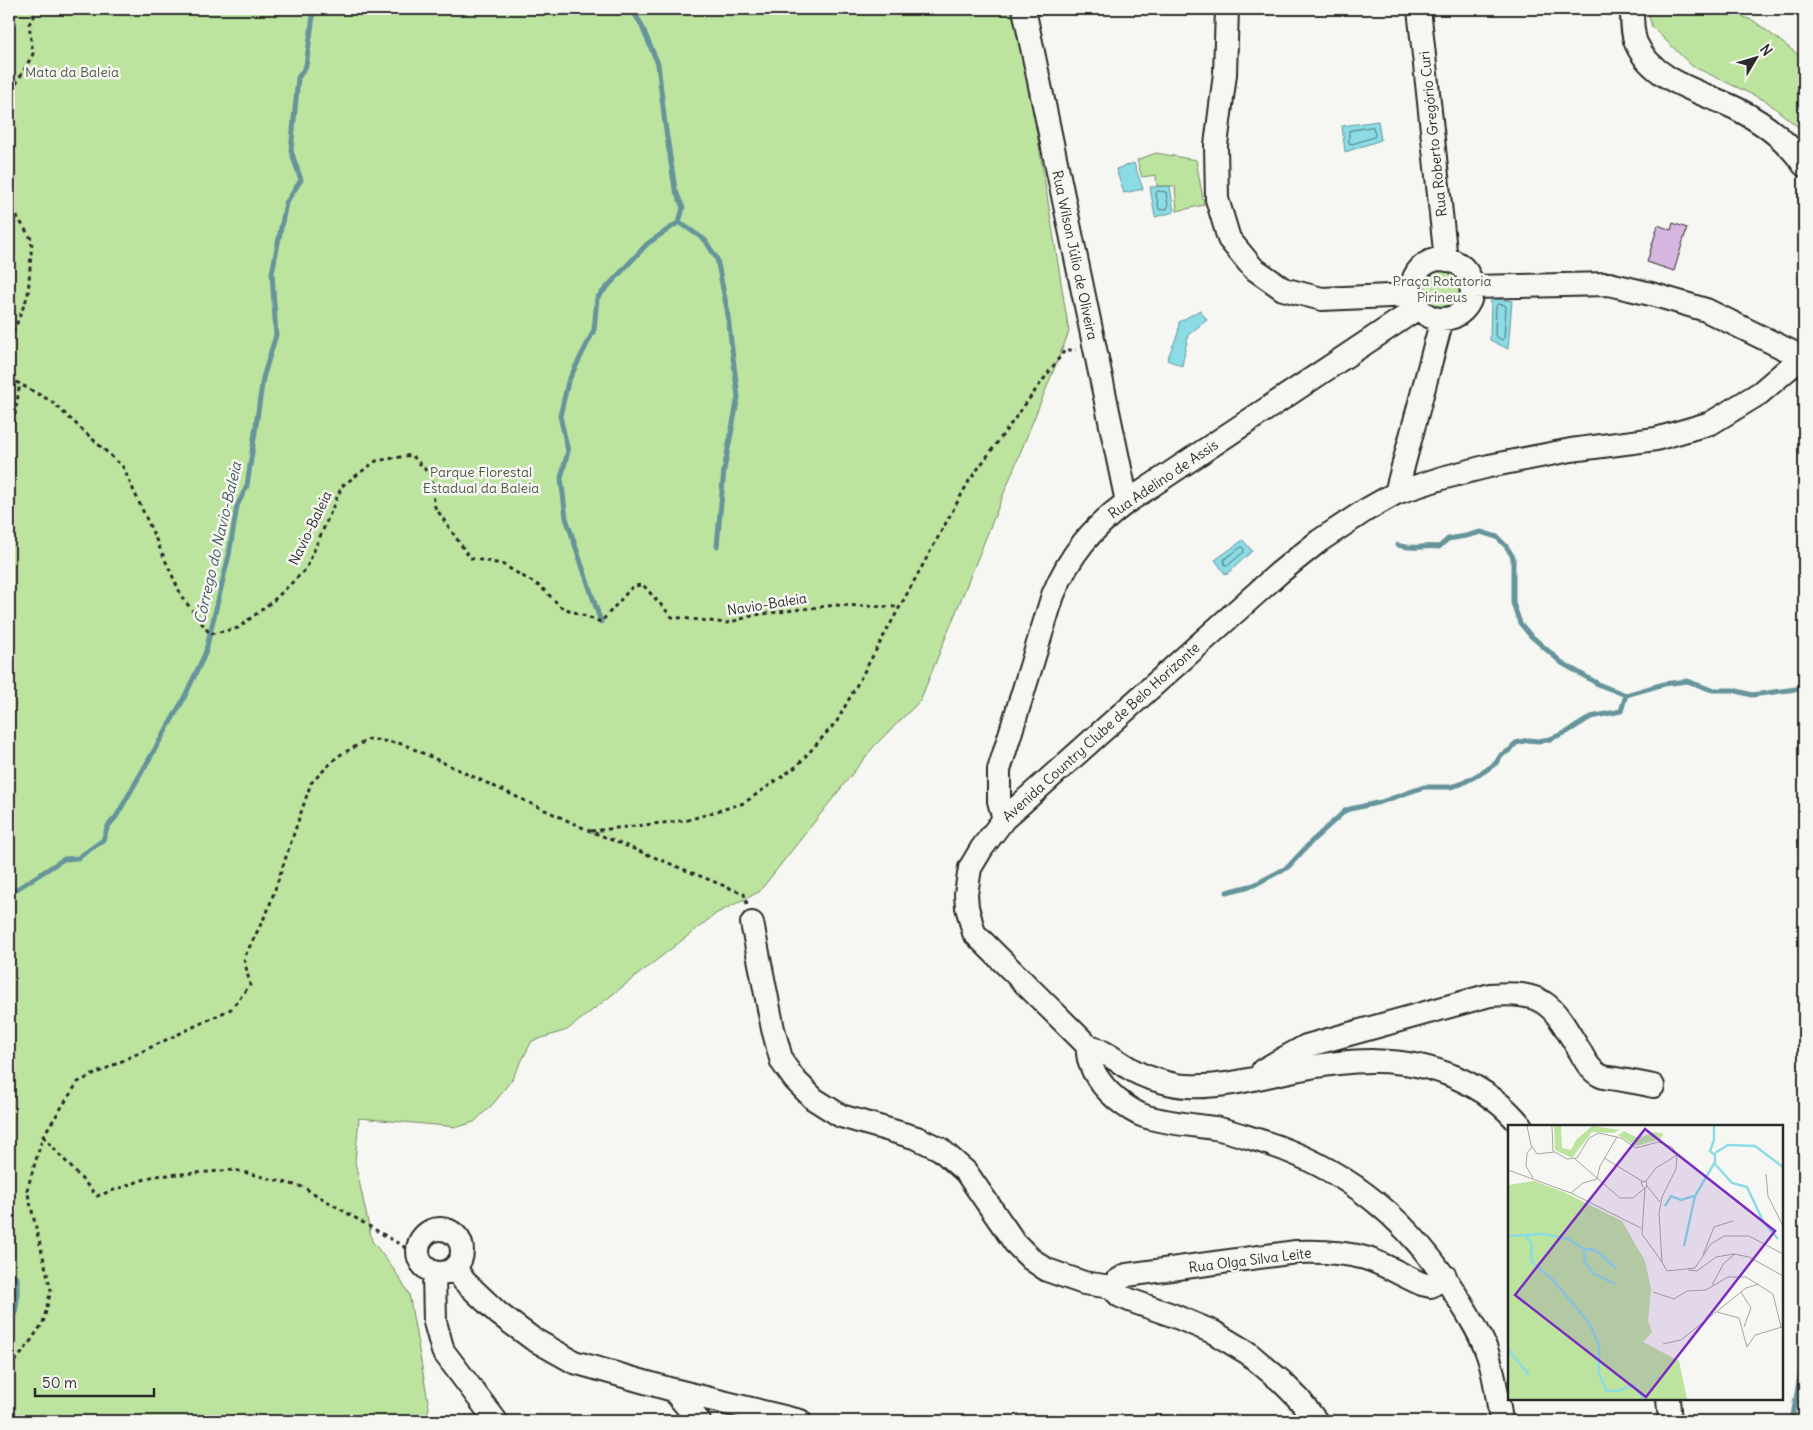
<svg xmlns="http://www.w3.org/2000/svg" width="1813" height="1430" viewBox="0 0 1813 1430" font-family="Delius,sans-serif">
<rect width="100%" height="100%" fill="#f6f6f2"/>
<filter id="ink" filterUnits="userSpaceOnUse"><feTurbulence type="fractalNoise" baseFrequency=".02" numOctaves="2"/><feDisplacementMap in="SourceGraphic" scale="10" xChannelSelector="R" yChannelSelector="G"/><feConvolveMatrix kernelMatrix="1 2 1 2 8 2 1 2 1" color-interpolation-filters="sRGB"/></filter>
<g filter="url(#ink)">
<!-- green -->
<path fill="#bce49f" stroke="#748865" d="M9 9H1013L1027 71 1069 332 920 701 875 745 759 892 717 913 567 1030 532 1041 512 1079 494 1103 474 1122 458 1127 359 1118 355 1162 372 1241 395 1271 409 1294 429 1407 426 1421H9Z
M1647 9H1722L1754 21 1804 59V135L1797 126 1766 101 1692 66 1652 27Z
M1156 153 1196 160 1204 205 1177 211 1175 186H1157L1156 175 1142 177 1137 160Z
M1415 289a27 27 0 1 1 54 0a27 27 0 1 1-54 0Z"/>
<!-- water -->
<path fill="#8bdce5" stroke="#65959b" d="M1378 121 1381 140 1345 152 1342 126Z
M1134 163 1143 189 1124 193 1116 169Z
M1170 186 1174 212 1155 217 1150 187Z
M1491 298 1512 301 1508 349 1490 340Z
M1200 310 1207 320 1188 335 1182 366 1167 360 1178 333 1179 322Z
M1243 540 1252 551 1226 575 1215 560Z"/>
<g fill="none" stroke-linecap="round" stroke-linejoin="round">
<!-- shore -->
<path stroke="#517275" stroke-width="1" d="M1373 127 1375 135 1374 137 1352 144 1349 143V131Z
M1158 191 1166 192 1168 206 1167 209 1161 210 1159 209 1156 194Z
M1498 304 1505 305 1506 307 1504 338 1502 340 1495 336 1496 307Z
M1242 547 1244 549V552L1228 565H1225L1224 560Z"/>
<!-- stream -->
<path stroke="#65959b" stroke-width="5" d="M631 9 640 22 658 64 665 124 675 189 683 208 679 222 705 240 717 259 727 309 738 397 724 470 717 546
M1398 545C1411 550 1425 545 1439 547L1448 539 1466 536 1481 532 1497 537 1506 546 1513 557V603L1520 623 1530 635 1562 663 1600 685 1626 695 1664 684 1687 681 1712 690H1733L1752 695 1796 689 1804 690
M601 622 566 518 561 478 568 451 560 416 568 382 594 330 597 298 647 244 679 222
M1227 892 1254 885 1288 867 1312 841 1346 810 1381 802 1424 787H1450L1461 784 1485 771 1496 763 1501 755 1510 750 1516 743 1528 740 1538 741 1550 739 1567 732 1591 717 1621 711 1626 695
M9 894 64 859 78 858 103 840 108 826 116 817 182 702 205 654 229 555 237 506 247 486 263 378 276 335 272 273 286 203 301 180 291 151 298 78 306 66 314 9
M9 1272 17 1278V1302L9 1346
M1792 1421 1804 1354"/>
</g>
<!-- building -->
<path fill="#d6b5e0" stroke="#2b2b2b" d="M1673 223 1687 228 1674 271 1647 262 1658 225 1671 230Z"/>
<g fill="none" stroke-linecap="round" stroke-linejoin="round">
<defs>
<path id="minor" d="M1024 9 1127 502
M1227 9 1225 74 1216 145 1217 199 1229 239 1253 268 1283 289 1322 299 1412 295
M1419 9 1446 260
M1632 9C1632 20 1632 33 1636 43 1653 82 1703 92 1737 109 1764 123 1787 140 1804 165
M1412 289a30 30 0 1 1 60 0a30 30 0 1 1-60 0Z
M1471 287 1609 284 1655 295 1706 310 1802 357
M1396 493 1442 319
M1004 819 999 801V770L1053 595C1070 554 1092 528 1127 502L1418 308
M752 923 773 1029 782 1062 795 1080 814 1099 841 1116 917 1138 940 1149 966 1172 1015 1243 1031 1259 1047 1270 1084 1283 1111 1287 1120 1296 1132 1301 1172 1315 1213 1332 1248 1353 1281 1381 1299 1399 1316 1421
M1087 1045C1088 1051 1088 1058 1090 1063 1098 1085 1119 1104 1139 1114 1156 1122 1194 1125 1214 1128 1227 1130 1241 1135 1254 1139 1343 1165 1409 1218 1458 1298 1469 1316 1481 1334 1488 1355 1495 1376 1498 1399 1501 1421
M1263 1070 1306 1046 1490 995C1548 990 1553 1007 1581 1053 1585 1061 1592 1072 1601 1076 1605 1078 1611 1078 1616 1079 1628 1081 1641 1083 1653 1086
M1521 1126C1504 1104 1480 1088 1455 1077 1403 1055 1349 1059 1295 1070 1259 1077 1224 1088 1187 1086 1174 1086 1147 1078 1136 1072 1117 1062 1108 1052 1087 1045L974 933 967 907 966 894 970 868 982 848 1004 819 1279 573 1319 541 1366 510 1396 493 1442 478 1489 466 1571 450 1656 439 1711 423 1760 393 1802 357 1804 354
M418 1251a22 22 0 1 1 44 0a22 22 0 1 1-44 0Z
M455 1267 464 1281 499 1314 533 1339 574 1362 673 1390 800 1421
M434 1272 435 1322 443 1351 496 1421
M1111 1287 1117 1281 1127 1275 1296 1252C1320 1251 1343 1252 1365 1258 1385 1264 1403 1276 1422 1284L1431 1286 1445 1276
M673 1390 699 1421
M1668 1399 1670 1421"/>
</defs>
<!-- minor casing -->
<use href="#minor" stroke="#2b2b2b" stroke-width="26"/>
<!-- path -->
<path stroke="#2b2b2b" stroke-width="3" stroke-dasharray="4 4" stroke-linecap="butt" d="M9 88 16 84 33 54 29 24 39 9
M9 212 16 215 32 240 28 295 15 328 9 334
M9 378 51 401 123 467 182 597 210 634 238 628 273 601 306 569 342 486 376 461 412 455 430 475 435 507 470 558 502 564 541 587 561 607 601 622 633 586 643 585 672 617 727 623 755 615 835 605 900 607
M9 438 12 433 20 383
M591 831 688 820 744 803 797 766 837 721 969 481 1065 350H1076
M43 1136 97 1196 154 1176 235 1170 303 1187 418 1255
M9 1367 23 1352 43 1323 51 1290 27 1190 43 1136 78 1082 231 1009 250 985 244 958 268 910 311 783 338 756 369 739 403 744 590 831 744 894 748 907"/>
<!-- minor -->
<use href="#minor" stroke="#f6f6f2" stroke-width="22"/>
</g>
</g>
<g text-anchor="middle" stroke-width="5" stroke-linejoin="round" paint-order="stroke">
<!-- park labels -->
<g font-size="14" fill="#4f5948" stroke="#f6f6f2">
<text x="72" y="77">Mata da Baleia</text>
<text x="1442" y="286">Praça Rotatoria<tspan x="1442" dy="16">Pirineus</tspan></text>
<text x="481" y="477">Parque Florestal<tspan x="481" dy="16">Estadual da Baleia</tspan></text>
</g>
<!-- street labels -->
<g font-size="14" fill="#2b2b2b" stroke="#f6f6f2">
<text transform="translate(1433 134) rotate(-96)" y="5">Rua Roberto Gregório Curi</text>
<text transform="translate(1075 255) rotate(78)" y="5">Rua Wilson Júlio de Oliveira</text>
<text transform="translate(1163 479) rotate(-34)" y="5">Rua Adelino de Assis</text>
<text transform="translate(310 528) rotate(-64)" y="5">Navio-Baleia</text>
<text transform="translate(767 604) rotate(-9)" y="5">Navio-Baleia</text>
<text transform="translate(1101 732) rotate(-42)" y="5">Avenida Country Clube de Belo Horizonte</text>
<text transform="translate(1250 1260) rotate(-7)" y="5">Rua Olga Silva Leite</text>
</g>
<!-- water labels -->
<g font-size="15" font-style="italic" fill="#43575a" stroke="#f6f6f2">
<text transform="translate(218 543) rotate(-77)" y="5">Córrego do Navio-Baleia</text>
</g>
</g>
<!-- overview -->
<g transform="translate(1508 1125)">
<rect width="275" height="275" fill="#f6f6f2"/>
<path d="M46 1H53L54 23 63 25 68 15 84 1 112 5 105 8 84 7 64 33 47 25ZM116 6 130 13 147 7 156 9 152 14 128 21 110 10ZM26 56 56 67 114 96 137 136 143 164 140 196 144 207 135 217 171 236 179 274H0V60Z" fill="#bce49f"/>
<path fill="none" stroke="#8bdce5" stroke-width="2.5" d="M207 28 220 20 247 21 275 42M207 39 224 58 239 62 255 96 270 114M157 81 163 71 173 75 186 71M16 109 23 117 24 137 45 155 81 198 91 220V249L99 266H110L125 260 136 274M0 111 35 109 60 114 76 124 87 125 108 143M176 121 187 71 207 37V30L202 26 206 15V1M76 124 77 137 85 148 107 159M0 224 21 250"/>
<path fill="none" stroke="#a5a5a2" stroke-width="1" d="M19 1 23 20 29 29 46 27M44 1 45 26 59 34 69 33 81 13 91 8 113 13 128 23 150 17 164 22 169 30 168 44 154 72 151 88 154 137 159 146 187 143 203 119 216 111H241L275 129M24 22 19 28 18 41 25 53M96 33 134 56M67 34 112 73H125L139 61 138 56 133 57 135 62M0 45 63 68 133 103M258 49 260 71 275 101M138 56 148 43 169 30M139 61 152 77M137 62 134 109 154 137M63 68 75 58 89 54 92 41 109 12M195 130 206 102 225 96M180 145 189 146 208 132 226 129 241 132 275 151M204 160 216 138 227 129M145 167 166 174 179 166 198 165 220 152H238L265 169 273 202M233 167 243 183 236 202M209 187 231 193 239 222M155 219 173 215 238 163 251 159M239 222 247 210 274 202"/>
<path fill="#7b2cbf" fill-opacity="0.15" stroke="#7b2cbf" stroke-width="2.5" d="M137 4 267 106 138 272 7 170Z"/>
<rect width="275" height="275" fill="none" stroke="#2b2b2b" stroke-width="2.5"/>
</g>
<!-- margin -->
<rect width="1813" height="1430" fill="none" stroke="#f6f6f2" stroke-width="30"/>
<rect x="15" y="15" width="1783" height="1400" fill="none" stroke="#2b2b2b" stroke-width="2" filter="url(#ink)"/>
<!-- north arrow -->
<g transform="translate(1756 58) rotate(52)" stroke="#f6f6f2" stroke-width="4" paint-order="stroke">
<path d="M0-4L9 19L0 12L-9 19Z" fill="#2b2b2b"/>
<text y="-8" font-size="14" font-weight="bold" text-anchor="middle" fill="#2b2b2b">N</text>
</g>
<!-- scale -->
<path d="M35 1388v8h119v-8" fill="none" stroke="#2b2b2b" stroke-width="2.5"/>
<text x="42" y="1388" font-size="15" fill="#2b2b2b" stroke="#f6f6f2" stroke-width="4" paint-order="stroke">50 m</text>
</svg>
